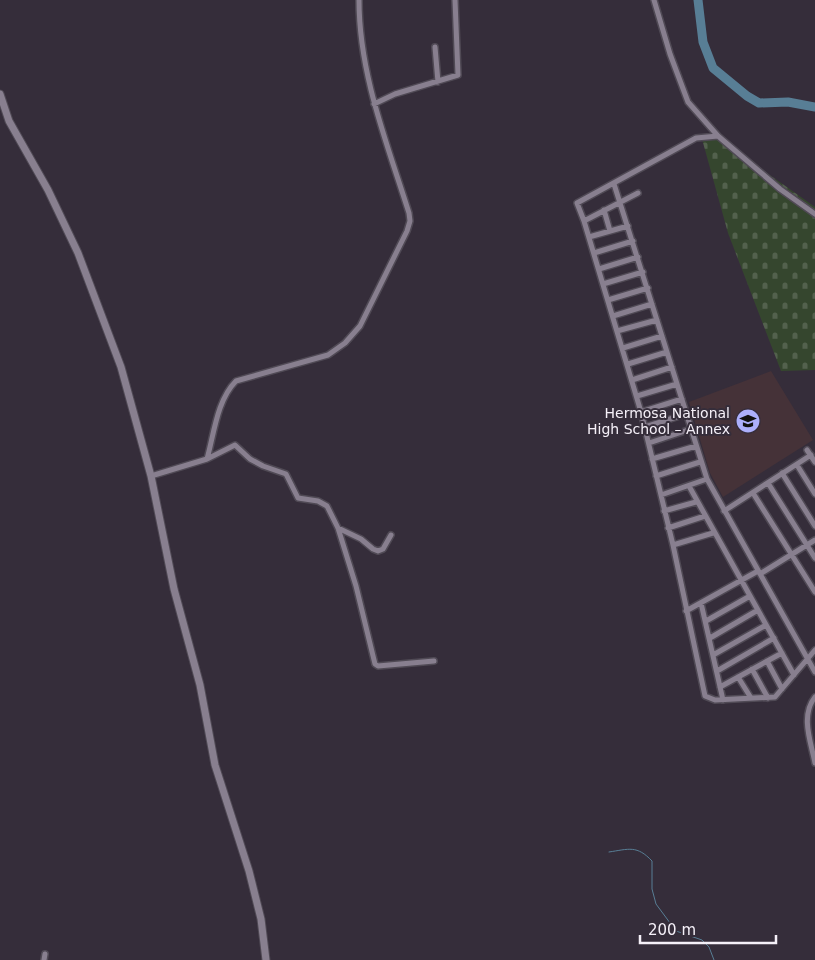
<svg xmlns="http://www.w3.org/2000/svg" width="815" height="960" viewBox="0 0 815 960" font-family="'DejaVu Sans',sans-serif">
<defs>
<pattern id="cemetery-stones" width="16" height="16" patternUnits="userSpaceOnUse" patternTransform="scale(1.25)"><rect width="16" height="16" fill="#35462e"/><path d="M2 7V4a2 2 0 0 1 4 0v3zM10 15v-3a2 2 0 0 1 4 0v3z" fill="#53614d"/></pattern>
</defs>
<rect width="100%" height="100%" fill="#352d3a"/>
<!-- education -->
<path fill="#453238" d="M771 371 813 440 723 497 710 473 689 402Z"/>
<!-- cemetery -->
<path fill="url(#cemetery-stones)" d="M716 137 815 207V370L781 371 728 233 702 139Z"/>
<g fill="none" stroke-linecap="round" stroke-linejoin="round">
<!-- stream -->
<path stroke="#587e95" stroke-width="1" d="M609 852C629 849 637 845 652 861V889L656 904 676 931 702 940 709 947 714 960"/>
<!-- river -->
<path stroke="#587e95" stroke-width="9" d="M698 0 703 42 713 68 747 96 759 103 788 102 815 107"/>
<defs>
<path id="street" d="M654 0 670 54 688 102 718 136 780 189 815 214
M435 47 438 82
M374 104 395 94 458 75 455 0
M718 136 696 138 577 203 584 221 641 412 673 545 705 696 715 700 775 697 815 650
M614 184 707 479 815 672
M604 210 610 231
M584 221 638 193
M589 237 628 226
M594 253 633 241
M599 269 638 257
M603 284 643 272
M608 300 648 288
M613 316 652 304
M617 331 657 320
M623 348 662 336
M628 364 667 352
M632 380 672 367
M637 396 677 384
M641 412 682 399
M645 427 686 414
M649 443 691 429
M807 450 815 462
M207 459 235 445 250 459 263 466 286 474 298 498 318 501 327 506 338 528 356 586 375 664 378 666 434 661
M652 459 696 446
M797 465 815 494
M782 473 815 526
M151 476 207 459C214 434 217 400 236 381L328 355 345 343 360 326 407 231 410 221 409 213C387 143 359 74 359 0
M656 476 700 462
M768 483 815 558
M689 486 794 675
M753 493 815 592
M661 495 707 479
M664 511 696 502
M724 511 811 455
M338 528 361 539 373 549 378 551 383 549 391 535
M668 528 705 516
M673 545 713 533
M760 574 815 540
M701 603 723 700
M686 611 758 571
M706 621 750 596
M710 638 758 610
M713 655 766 625
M767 661 782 689
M752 669 768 698
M717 671 774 638
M738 677 751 698
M720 687 782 653
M815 697C800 716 811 742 815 763
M44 960 45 954"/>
<path id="secondary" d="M0 94 9 121 48 190 78 253 121 367 151 476 174 589 200 685 215 765 249 871 261 919 266 960"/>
</defs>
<!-- street casing -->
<use href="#street" stroke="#504a55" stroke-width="8"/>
<!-- secondary casing -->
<use href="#secondary" stroke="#504a55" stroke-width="9"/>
<!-- street -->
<use href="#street" stroke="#887f8f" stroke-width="5"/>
<!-- secondary -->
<use href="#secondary" stroke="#887f8f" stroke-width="7"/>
</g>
<!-- icons -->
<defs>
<symbol id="school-disc" viewBox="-11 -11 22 22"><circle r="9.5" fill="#acaffb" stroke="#352d3a"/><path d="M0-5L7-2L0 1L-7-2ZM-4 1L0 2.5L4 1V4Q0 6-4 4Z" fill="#111"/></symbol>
</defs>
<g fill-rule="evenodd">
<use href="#school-disc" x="734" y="407" width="28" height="28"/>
</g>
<g text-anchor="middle" stroke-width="4" stroke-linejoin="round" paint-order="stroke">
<!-- poi labels -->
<g font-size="14" fill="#f5f0f8" stroke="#352d3a" text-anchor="end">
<text x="730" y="418">Hermosa National<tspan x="730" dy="16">High School – Annex</tspan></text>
</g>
</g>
<!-- scale -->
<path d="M640 935v8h136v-8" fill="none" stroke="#f5f0f8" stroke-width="2.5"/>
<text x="648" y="935" font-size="15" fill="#f5f0f8" stroke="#352d3a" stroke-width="4" paint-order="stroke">200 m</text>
</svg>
